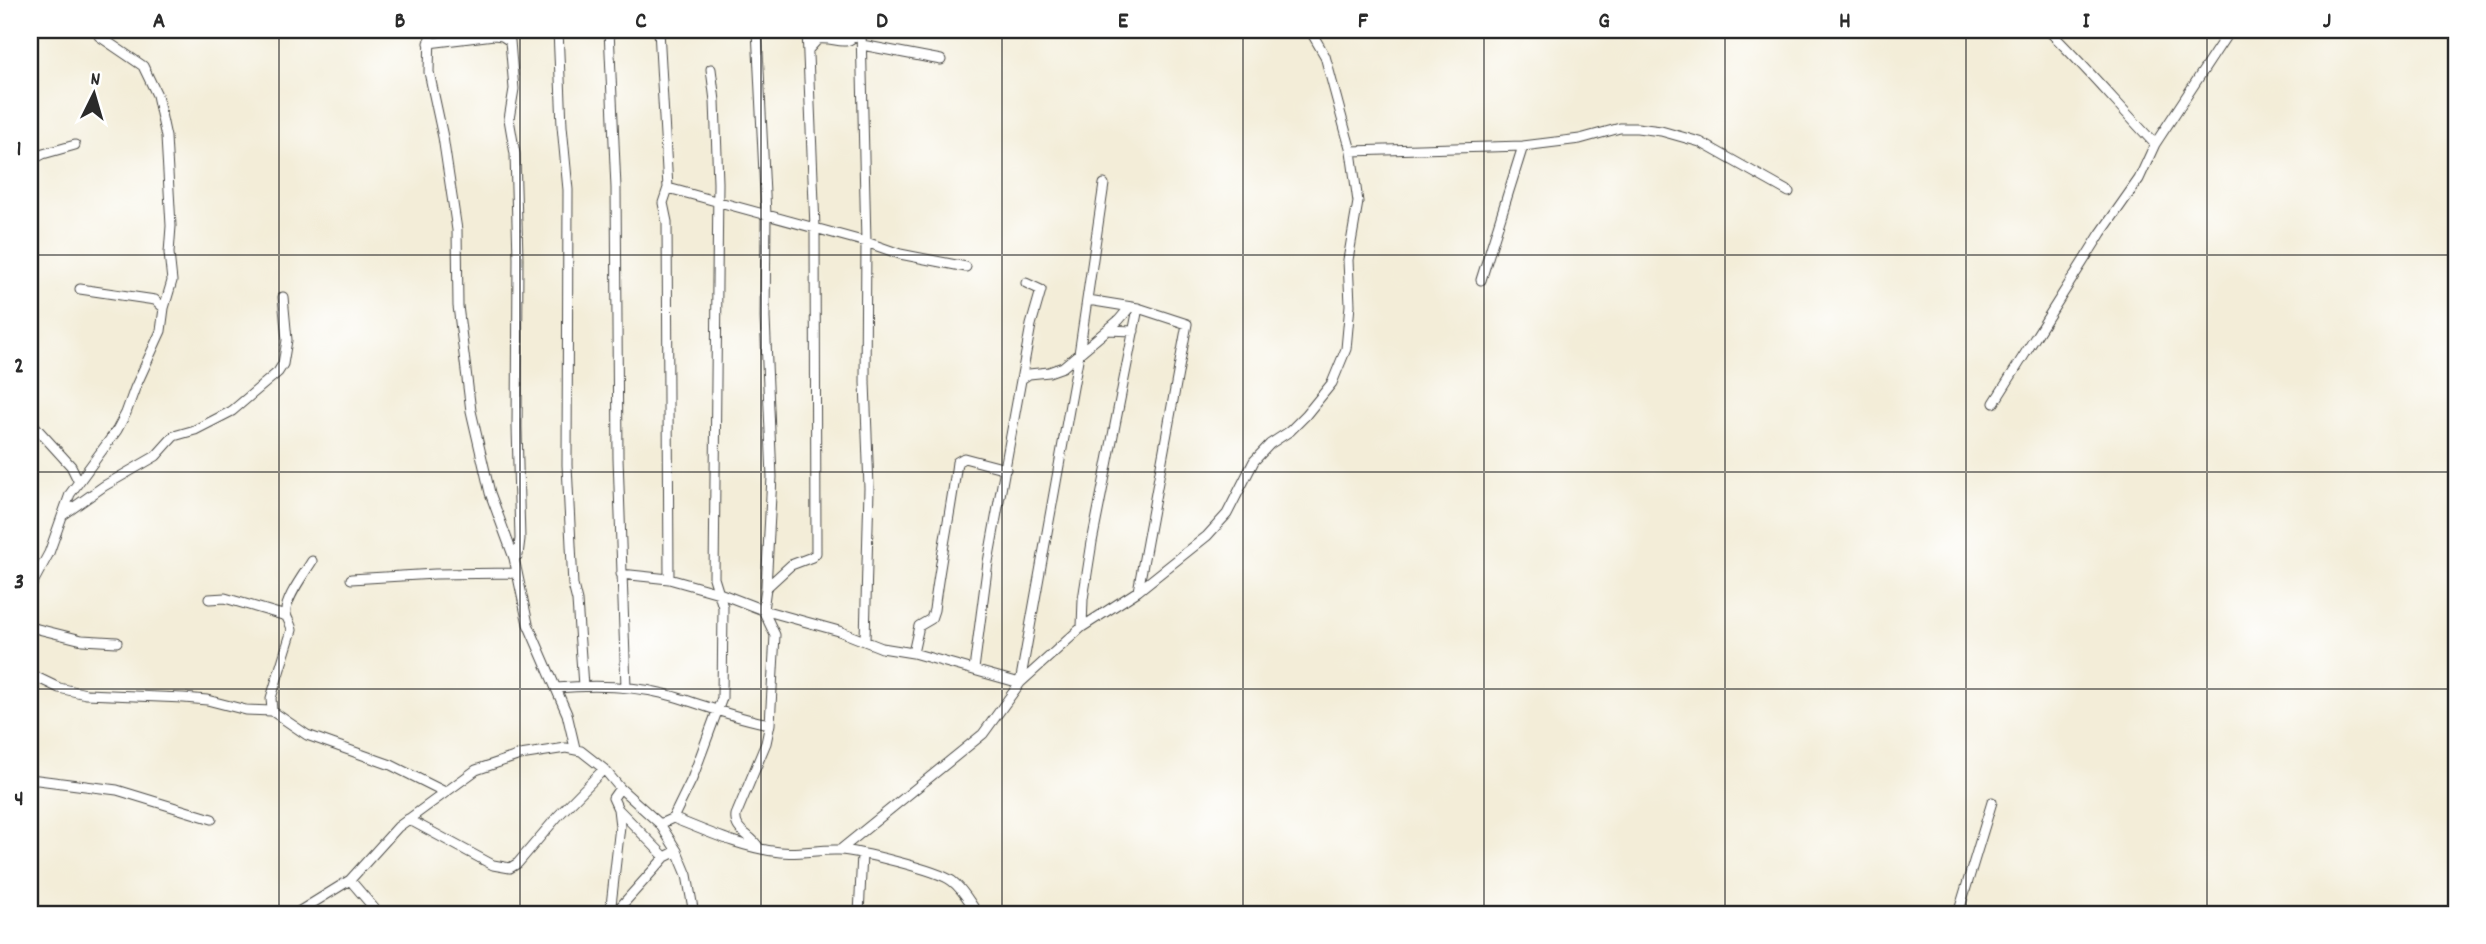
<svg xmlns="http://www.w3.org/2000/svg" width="2486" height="944" font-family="Dekko,sans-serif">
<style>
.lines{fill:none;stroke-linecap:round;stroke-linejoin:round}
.minor-casing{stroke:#494845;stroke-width:11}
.minor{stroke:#fff;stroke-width:9}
.grid{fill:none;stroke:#2b2b2b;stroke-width:2;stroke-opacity:0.55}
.neatline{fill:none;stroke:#2b2b2b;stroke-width:2.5}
.grid-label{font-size:23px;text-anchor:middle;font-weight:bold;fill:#2b2b2b}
</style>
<rect width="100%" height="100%" fill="#fff"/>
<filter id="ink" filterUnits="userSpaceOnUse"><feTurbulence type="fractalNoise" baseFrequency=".0143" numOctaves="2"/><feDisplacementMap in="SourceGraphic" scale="14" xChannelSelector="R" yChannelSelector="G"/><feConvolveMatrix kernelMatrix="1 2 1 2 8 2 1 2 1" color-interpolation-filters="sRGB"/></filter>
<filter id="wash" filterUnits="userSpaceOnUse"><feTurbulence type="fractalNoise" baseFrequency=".00686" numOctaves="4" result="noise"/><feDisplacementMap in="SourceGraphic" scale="28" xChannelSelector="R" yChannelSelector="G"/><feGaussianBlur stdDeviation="1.57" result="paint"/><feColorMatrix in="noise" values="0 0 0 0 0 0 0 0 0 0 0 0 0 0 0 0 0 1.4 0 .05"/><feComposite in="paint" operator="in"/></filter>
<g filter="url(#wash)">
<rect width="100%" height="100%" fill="#f3edd8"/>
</g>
<g filter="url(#ink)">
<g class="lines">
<defs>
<path id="minor" d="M430 30 429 72 443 137 457 230 458 306 471 411 490 493 514 558 528 624 567 714 575 748
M558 30 562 126 568 190 567 465 573 585 577 601 583 686
M609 30 616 188 618 458 626 687
M659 30 668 188 663 203 667 222 669 579
M757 30 766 215 765 318 772 477 766 588 763 610 775 635 770 724 766 743 736 815C734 832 750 833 759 848
M861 30 866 242 865 382 869 488 865 640
M2048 30C2085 66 2119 106 2155 144
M429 43 494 35 502 36 510 41 514 89 509 119 515 154 518 258 517 427 520 539 518 555 514 558
M862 45 941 60
M808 50 818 39C840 37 843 49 861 31
M1351 151 1523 146 1580 139 1620 128H1637L1661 131 1700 142 1789 192
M30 161 43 154 75 145
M668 188 866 242 900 254 966 267
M1481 280 1523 146
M80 289 155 300 164 308
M30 291V290
M1088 300 1138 308 1187 324 1138 591
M1107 330 1134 331
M1023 378 1029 374 1049 372 1063 367 1119 320 1130 307
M1994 403 2101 233 2139 179 2155 144 2230 30
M30 421 71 466 78 480
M63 515 104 486 156 456 174 436 195 430 232 411 278 372 283 364 287 340 283 297
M621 574 669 579 719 593 763 610 839 631 882 648 913 653 1020 683 1079 354 1104 184
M351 579 435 574 517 573
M30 588 49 553 70 494 117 430 126 413 135 388 161 331 164 308 172 281 169 253 171 226 166 137 157 95 143 66 99 36
M766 588 791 565 812 557 816 553 815 228 807 30
M209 599 225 598 286 616
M30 627 82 640 117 642
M1082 627 1083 599 1092 542 1138 308
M913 653 919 626 931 619 934 610C940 560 951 512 957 462L964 458 1006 469
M974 669 988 562 1031 325 1041 290 1026 283
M30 674 59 688 86 694 184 698 207 700 246 710 272 711 307 735 391 765 445 792
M556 688C593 685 629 685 665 694 700 703 733 718 770 724
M272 711 271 698 292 630C291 623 287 620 286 614 284 600 305 573 312 561
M30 779 117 790 212 819
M620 788 613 798 618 809 665 857
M673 818 692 779 722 698 723 607 714 578 718 183 715 101 711 69
M408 819 493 865 510 868 518 863 558 816 604 769
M660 824 673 818C708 832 743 848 780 852 800 854 820 849 839 850 859 851 937 870 952 881 963 889 970 903 978 914
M840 850 983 734 1020 683 1082 627 1138 591 1207 536 1227 514 1254 461 1270 444 1290 431 1306 415 1332 383 1346 349 1350 305 1348 260 1358 202 1351 151 1341 115 1325 56 1310 30
M350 880 379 914
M295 914 350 880 398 827 476 770 520 755 566 748 581 751 604 769 620 788 660 824 677 851 687 875 694 914
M610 914 620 826 618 809
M614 914 665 857 677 851
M859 914 862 854
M1958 914 1992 802"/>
</defs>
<use href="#minor" class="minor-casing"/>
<use href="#minor" class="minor"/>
</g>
</g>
<path class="grid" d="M279 30V914M520 30V914M761 30V914M1002 30V914M1243 30V914M1484 30V914M1725 30V914M1966 30V914M2207 30V914M30 255H2456M30 472H2456M30 689H2456"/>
<rect width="2486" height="944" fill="none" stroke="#fff" stroke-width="77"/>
<g transform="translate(94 94) rotate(5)" stroke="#ffffff" stroke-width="5" paint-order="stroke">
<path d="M0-5L12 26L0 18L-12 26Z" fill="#2b2b2b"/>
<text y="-10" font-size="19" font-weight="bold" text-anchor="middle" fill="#2b2b2b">N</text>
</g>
<rect x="38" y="38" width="2410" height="868" class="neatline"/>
<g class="grid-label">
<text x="159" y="27">A</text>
<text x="400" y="27">B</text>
<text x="641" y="27">C</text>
<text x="882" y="27">D</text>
<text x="1123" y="27">E</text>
<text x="1363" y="27">F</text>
<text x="1604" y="27">G</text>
<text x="1845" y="27">H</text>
<text x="2086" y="27">I</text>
<text x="2327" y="27">J</text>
<text x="19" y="155">1</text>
<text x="19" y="372">2</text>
<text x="19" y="588">3</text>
<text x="19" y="805">4</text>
</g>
</svg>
